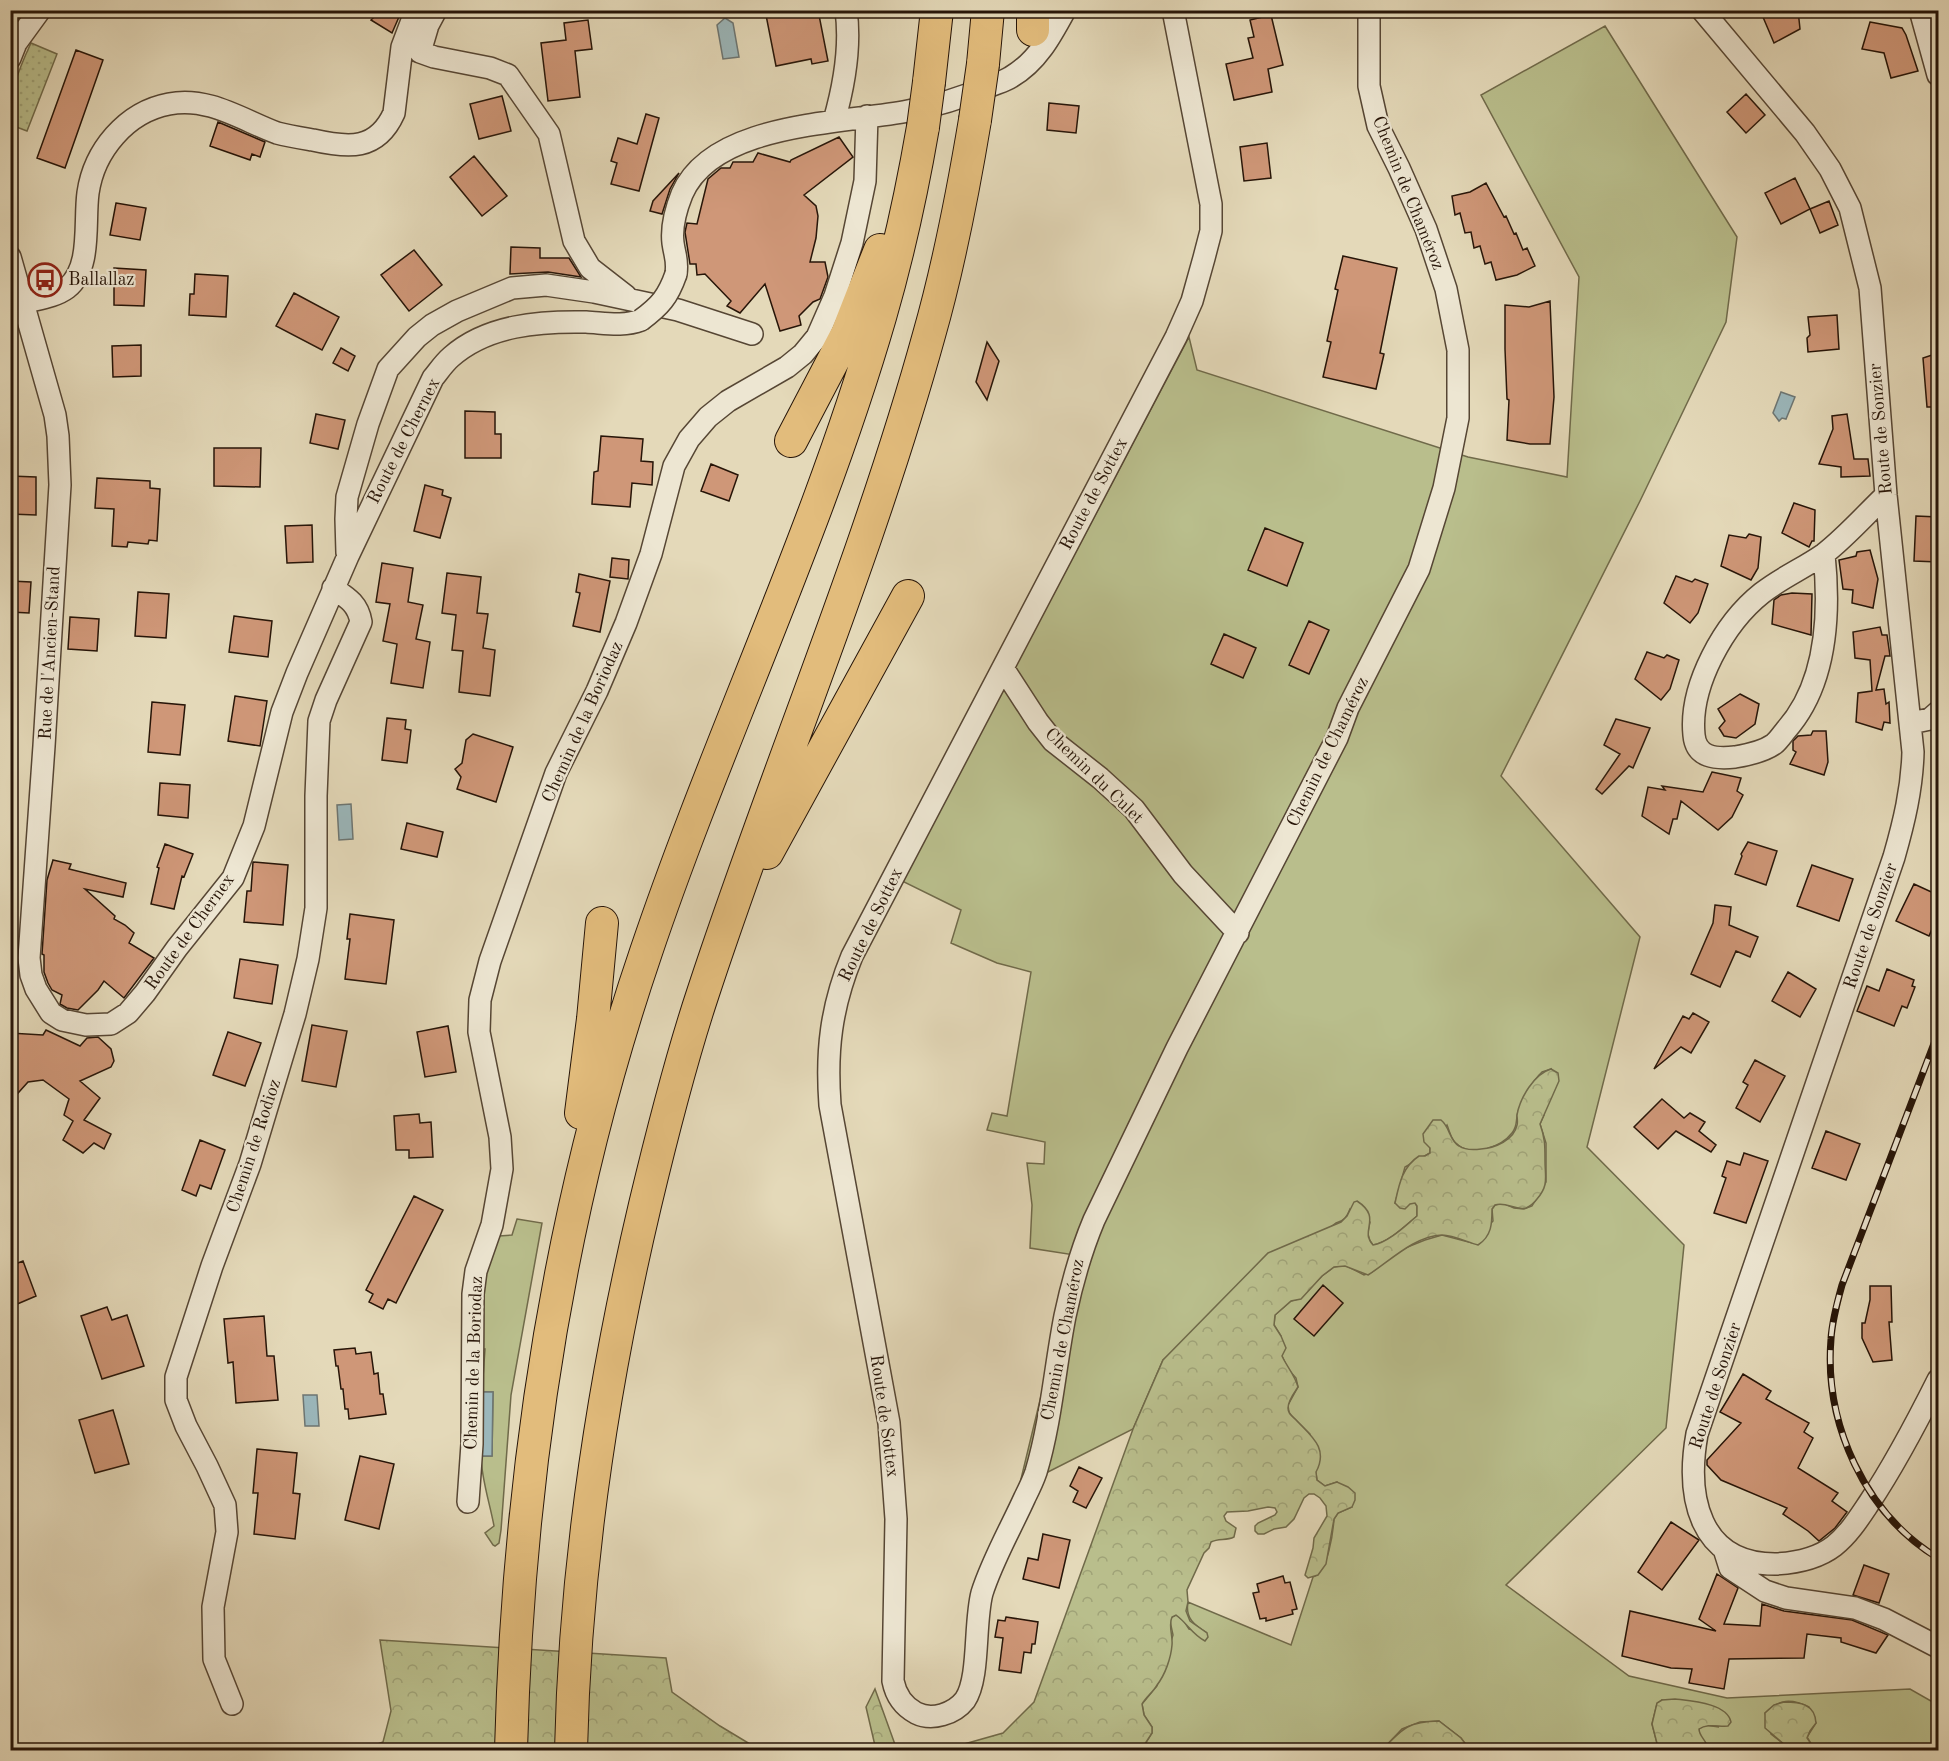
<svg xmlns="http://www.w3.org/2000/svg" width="1949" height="1761" font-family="'Old Standard TT',serif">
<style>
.green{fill:#b9be8c;stroke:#706a4a;stroke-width:1.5}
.forest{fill:url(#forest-crowns);stroke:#706a4a;stroke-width:1.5}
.garden{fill:url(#garden-dots);stroke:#706a4a;stroke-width:1.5}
.water{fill:#9bb7bb;stroke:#6d7673;stroke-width:1.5}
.building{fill:#cf9778;stroke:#271508;stroke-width:1.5}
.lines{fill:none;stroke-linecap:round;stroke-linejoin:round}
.minor-casing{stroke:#564634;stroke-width:24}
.highway-casing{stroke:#271508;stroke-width:34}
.minor{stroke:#ede6d2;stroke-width:21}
.highway{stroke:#e2bc7c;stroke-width:32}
.rail-casing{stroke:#271508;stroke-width:7}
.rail{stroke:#ede6d2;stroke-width:4.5;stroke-dasharray:14;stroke-linecap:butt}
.minor-bridge-casing{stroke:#564634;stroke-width:24;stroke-linecap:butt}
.highway-bridge-casing{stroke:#271508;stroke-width:34;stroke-linecap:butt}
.minor-bridge{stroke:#ede6d2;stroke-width:21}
.highway-bridge{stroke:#e2bc7c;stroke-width:32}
.labels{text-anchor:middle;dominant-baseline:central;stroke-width:4.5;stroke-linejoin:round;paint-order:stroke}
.street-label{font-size:18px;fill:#271508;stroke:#ede6d2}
.poi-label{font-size:18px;fill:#271508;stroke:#ede6d2;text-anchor:start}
</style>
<defs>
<pattern id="forest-crowns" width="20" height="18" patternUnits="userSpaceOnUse" patternTransform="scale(1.5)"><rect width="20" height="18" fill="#b9be8c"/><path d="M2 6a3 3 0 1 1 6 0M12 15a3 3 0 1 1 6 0" fill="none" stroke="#9fa277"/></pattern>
<pattern id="garden-dots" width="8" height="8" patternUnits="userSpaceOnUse" patternTransform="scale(1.5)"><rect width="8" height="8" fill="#b9be8c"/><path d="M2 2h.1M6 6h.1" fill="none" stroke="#9fa277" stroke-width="1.8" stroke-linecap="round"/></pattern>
</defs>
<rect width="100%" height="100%" fill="#e4d9b9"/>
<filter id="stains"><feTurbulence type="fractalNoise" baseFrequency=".00333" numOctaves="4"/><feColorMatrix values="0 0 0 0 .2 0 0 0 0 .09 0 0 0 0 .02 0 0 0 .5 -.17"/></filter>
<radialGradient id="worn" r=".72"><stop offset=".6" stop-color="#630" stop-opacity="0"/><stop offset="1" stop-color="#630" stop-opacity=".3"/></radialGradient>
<path class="green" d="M1605 26 1737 237 1726 322 1640 501 1501 776 1640 937 1587 1147 1684 1245 1666 1428 1506 1585 1629 1676 1727 1698 1910 1689 1938 1705V1750H1821L1813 1747 1807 1737 1816 1723 1809 1707C1791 1698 1779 1699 1765 1713L1771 1734 1785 1745V1750H1708L1699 1734V1729L1705 1725 1719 1727 1662 1700 1657 1704 1652 1724 1658 1747 1656 1750H1470L1461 1738 1439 1721 1420 1722 1402 1729 1382 1750H1141L1152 1733V1727L1144 1715 1142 1704 1157 1686 1173 1635 1170 1621 1172 1617 1176 1615 1184 1621 1189 1629 1207 1633C1194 1625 1185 1618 1188 1602L1291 1645 1313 1577C1328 1572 1333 1533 1334 1519L1338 1513 1352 1507 1337 1482 1325 1486 1317 1480 1310 1434 1289 1413 1288 1405 1298 1387 1296 1378 1288 1369 1282 1356 1281 1336 1274 1325 1275 1315 1291 1301 1301 1298 1322 1276 1334 1267 1345 1265 1364 1275 1372 1272 1400 1250 1425 1240 1442 1235 1472 1243 1493 1221 1492 1209 1495 1205 1503 1203 1514 1208 1524 1209 1532 1206 1546 1182V1143L1540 1124 1544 1115 1551 1069C1549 1070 1544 1071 1542 1072 1534 1079 1518 1106 1517 1116 1516 1123 1517 1127 1512 1133 1501 1147 1474 1157 1458 1145 1451 1141 1450 1132 1447 1125L1430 1148V1153L1405 1167 1395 1203H1415L1417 1206V1216C1405 1226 1389 1242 1373 1245 1366 1237 1368 1231 1370 1222L1350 1209C1347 1217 1344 1221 1336 1223L1163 1360 1133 1429 1048 1472 1021 1479 1075 1255 1030 1248 1032 1205 1027 1163 1044 1164 1045 1142 987 1130 992 1113 1007 1116 1031 972 997 963 951 943 961 910 902 881 1189 337 1197 370 1468 457 1567 477 1579 277 1481 95Z
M517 1219 542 1223 511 1395 501 1530 499 1543 495 1546 493 1545 485 1533 494 1526C490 1504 481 1477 481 1456H492L493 1392H482L485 1349H479C479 1319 481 1260 499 1236L512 1235Z"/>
<path class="forest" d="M1551 1069 1558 1073 1559 1081 1540 1124C1545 1138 1545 1145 1545 1160 1545 1178 1549 1185 1537 1199 1534 1203 1531 1206 1526 1208 1515 1211 1506 1201 1495 1205L1492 1209C1492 1223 1492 1236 1478 1245 1467 1242 1453 1235 1442 1235 1414 1236 1389 1262 1368 1275L1345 1266 1334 1267 1322 1276 1301 1299 1291 1301 1275 1315 1274 1325 1281 1336 1286 1348 1282 1356C1287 1367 1295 1375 1298 1387 1294 1393 1288 1401 1288 1408 1288 1414 1292 1416 1296 1420 1311 1436 1329 1448 1316 1472L1317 1480 1325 1486 1337 1482 1348 1487 1355 1493V1500L1352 1507 1338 1513 1334 1519 1326 1564 1318 1575 1308 1578 1305 1575 1313 1548 1314 1538 1327 1516 1326 1506 1320 1498 1314 1494H1309L1304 1498 1294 1519 1286 1527 1274 1529 1264 1534H1258L1255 1531V1526L1258 1523 1275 1515 1277 1512 1275 1508 1268 1507 1248 1511 1227 1512 1224 1516 1226 1521 1236 1528 1234 1537C1226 1541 1219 1538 1211 1542L1209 1548 1204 1553 1187 1590 1188 1602 1186 1611 1190 1621 1207 1633 1208 1637 1205 1641C1192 1634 1187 1623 1176 1615L1172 1617C1168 1625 1173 1635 1172 1645 1171 1658 1165 1675 1157 1685 1153 1692 1146 1697 1142 1704L1144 1715 1152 1727V1733L1141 1750H943L1003 1733 1034 1702 1133 1429 1163 1360 1268 1253 1341 1222 1347 1216 1354 1202 1357 1201C1383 1218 1359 1230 1373 1245 1388 1243 1406 1225 1417 1216V1206L1415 1203 1410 1204 1405 1209 1400 1208 1395 1203C1399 1185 1402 1167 1419 1156H1425L1430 1153V1148L1424 1142 1423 1134 1433 1120H1441C1450 1127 1449 1140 1459 1146 1465 1150 1474 1150 1481 1149 1495 1148 1514 1140 1517 1125 1518 1122 1517 1118 1517 1115 1520 1098 1534 1074 1551 1069Z
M380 1640 666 1658 672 1692 720 1726 760 1750H362L383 1742 391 1711Z
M875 1689 897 1750H876L866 1707Z
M1675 1699C1691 1701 1727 1703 1731 1722L1728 1726C1718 1727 1708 1723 1699 1729 1699 1737 1708 1741 1708 1750H1656L1658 1747 1652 1724 1657 1703 1662 1700Z
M1784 1702C1800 1702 1815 1704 1816 1723L1810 1731 1807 1738 1813 1747 1821 1750H1785V1745L1765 1728V1713L1774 1705Z
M1439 1721 1461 1738 1470 1750H1382C1403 1728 1407 1722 1439 1721Z"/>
<path class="garden" d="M31 43 57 54 27 131 11 125C10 91 17 73 31 43Z"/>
<path class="water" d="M725 18 733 23 739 57 723 59 717 25Z
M1781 392 1795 397 1786 419 1782 418 1779 421 1773 413Z
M351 804 353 839 339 840 337 805Z
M482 1392H493L492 1456H481Z
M303 1395H317L319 1426H305Z"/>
<path class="building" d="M365 10H402L392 33 371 20 373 18Z
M765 10H818L828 61 812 64 811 59 776 66Z
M1760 10H1798L1800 29 1774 43Z
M1271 15 1283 65 1268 69 1272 92 1234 100 1226 64 1253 58 1248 38 1254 37 1250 20Z
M588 20 592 49 575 51 580 97 548 101 541 43 566 40 564 23Z
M1870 22 1902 28 1906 35 1918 71 1891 78 1884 53 1862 49Z
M76 50 103 60 65 168 37 158Z
M1746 94 1765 115 1746 133 1727 112Z
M502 96 511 131 479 139 470 104Z
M1049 103 1079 106 1076 133 1047 130Z
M646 114 659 118 639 191 611 184 617 163 611 161 618 138 637 144Z
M218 122 265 142 260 157 252 154 250 160 210 146Z
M839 137 853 157 804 195 816 206 818 216 816 238 810 262H825L828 277 820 299 813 302 799 316 801 325 780 331 765 284 740 313 727 306 731 301 705 274 697 275 696 264H690L685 232 687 223 697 224 708 179 721 168H730L733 162H753L758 153 790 162 791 160Z
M1267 143 1271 178 1244 181 1240 147Z
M474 156 507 196 482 216 450 177Z
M679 173 670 189 662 214 650 211 653 201Z
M1795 178 1810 209 1781 224 1765 193Z
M1486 183 1504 217 1506 216 1514 234 1516 233 1523 250 1527 248 1535 266 1517 275 1496 280 1491 262 1485 264 1480 246 1474 248 1471 232 1465 233 1460 213 1455 215 1452 196 1470 192Z
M1829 201 1838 225 1820 233 1810 209Z
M116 203 146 208 140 240 110 235Z
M511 247 540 248V258H569L581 277 548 272 510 274Z
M414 250 442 285 409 311 381 275Z
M1343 256 1397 268 1380 353 1384 354 1376 389 1323 377 1331 342 1327 341 1338 290 1335 289Z
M114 268 146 270 144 306 114 305Z
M195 274 228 276 226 317 189 315 190 294H194Z
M294 293 339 317 322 350 276 326Z
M1550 301 1554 397 1550 444H1530L1507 440 1509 400 1507 399 1505 349V305L1529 307Z
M1837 315 1839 349 1808 352 1807 338 1810 335 1808 317Z
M987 342 999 361 987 400 976 382Z
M141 345V376L113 377 112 346Z
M341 348 355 356 348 371 333 363Z
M1938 353V407H1927L1923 358Z
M465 411 495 412V434H501V458H465Z
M316 414 345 420 338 449 310 443Z
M1847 414 1854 459H1868L1870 476 1841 477V467L1819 464 1833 429 1832 416Z
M601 436 643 439 641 461 653 462 652 485 632 483 630 507 592 504 594 472 598 471Z
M214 448H261L260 487 214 486Z
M711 464 738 475 729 501 701 491Z
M10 476 36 477V515L10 514Z
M97 478 150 481V488L160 489 157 541 149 540 148 544 128 542 127 547 112 546 114 509 95 508Z
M425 485 443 490 442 495 451 498 440 538 414 531Z
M1794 503 1815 510 1814 541H1812L1809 547 1782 533Z
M1916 516 1938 517V562L1914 561Z
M312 525 313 562 287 563 285 526Z
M1265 528 1303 543 1287 586 1248 570Z
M1749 534 1761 537 1758 568 1751 580 1721 566 1729 535 1746 538Z
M1870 550 1878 579 1873 608 1852 603 1853 590 1843 589 1839 560 1856 556 1857 552Z
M612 558 629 560 628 579 610 577Z
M382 563 413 568 408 602 423 605 416 639 430 642 423 688 391 683 397 644 383 641 390 604 376 602Z
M447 573 481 577 477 613 488 614 483 648 495 650 490 696 459 692 463 651 452 650 456 615 442 613Z
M579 574 610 581 600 632 573 626 580 593 576 592Z
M1676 576 1692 582 1695 579 1708 584 1698 613 1690 623 1664 603Z
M10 581 31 582 29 613 10 612Z
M138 592 169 594 166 638 135 636Z
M1792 593 1812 594 1811 635 1772 624 1774 600 1781 595Z
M234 616 272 621 268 657 229 652Z
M70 617 99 619 97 651 68 649Z
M1309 621 1329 630 1309 674 1289 665Z
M1880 627 1882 635H1887L1890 656H1885L1876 690 1884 689 1886 704 1889 702 1890 723 1884 722 1882 730 1856 722 1858 693 1872 691 1870 660 1855 658 1853 632Z
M1224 634 1256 648 1243 678 1211 664Z
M1647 652 1664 658 1667 655 1679 660 1670 689 1661 700 1635 679Z
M1740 694 1759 704 1755 724 1736 738 1724 736 1719 728 1725 721 1718 709Z
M235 696 267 701 260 746 228 741Z
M152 702 185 705 180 755 148 752Z
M387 718 406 720 405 729 411 730 407 763 382 760Z
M1616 719 1650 728 1633 768 1629 766 1602 794 1596 789 1620 754 1604 745Z
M1813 731H1826L1828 762 1824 775 1790 764 1796 752 1793 750V741L1798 736 1811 735Z
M473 734 513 747 496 802 457 789 461 777 455 769 462 763 466 740Z
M1712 772 1741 778 1737 791 1743 795 1732 817 1718 830 1681 801 1677 819H1673L1669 834 1642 816 1648 787 1665 790 1662 786 1703 792Z
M160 783 190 785 188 818 158 815Z
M407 823 443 832 437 857 401 849Z
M1748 842 1777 851 1766 885 1735 874 1742 856 1741 854Z
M165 844 193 854 184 877 182 876 174 909 151 904 159 868 157 867Z
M53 860 71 864 69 869 126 883 123 897 85 889 115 916 114 919 125 925 134 933 129 943 154 958 124 998 104 981 98 990 78 1010 67 1008 60 1004 62 995 52 990 48 983 44 972V955L42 954 47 880Z
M253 862 288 865 283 925 244 922 247 891H251Z
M1812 865 1853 879 1839 921 1797 906Z
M1914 884 1938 895V915L1929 936 1896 921Z
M1715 905 1731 907 1729 925 1758 937 1750 957 1736 951 1720 987 1691 974 1713 923Z
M350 914 394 920 386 984 345 979 350 939H347Z
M240 959 278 965 272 1004 234 998Z
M1887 969 1914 980 1912 986 1915 987 1907 1008 1902 1006 1894 1026 1857 1011 1867 986 1879 991Z
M1788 972 1816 989 1800 1017 1772 1001Z
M1693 1013 1709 1022 1691 1053 1681 1047 1654 1069 1683 1016 1689 1019Z
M312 1025 347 1031 336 1087 302 1081Z
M448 1026 456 1072 425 1077 417 1032Z
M46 1030 80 1046 87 1038 98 1037 111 1049 114 1061 111 1067 80 1081 100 1098 84 1120 111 1134 104 1149 94 1143 83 1153 63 1140 73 1121 64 1115 69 1099 43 1080 28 1082 10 1102V1033L43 1035Z
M228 1032 261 1043 245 1086 213 1075Z
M1755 1060 1785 1076 1760 1122 1736 1108 1748 1085 1743 1082Z
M1662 1099 1684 1118 1690 1113 1705 1122 1699 1131 1716 1145 1711 1152 1676 1131 1658 1149 1634 1127Z
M419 1114 420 1123 431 1122 433 1157 409 1158V1150H396L394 1116Z
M1826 1131 1860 1144 1846 1180 1812 1168Z
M200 1140 225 1150 211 1189 200 1185 196 1196 182 1190Z
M1744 1153 1768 1161 1746 1223 1714 1213 1726 1178 1722 1176 1727 1161 1740 1165Z
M414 1196 443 1210 396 1303 388 1299 383 1309 369 1302 373 1294 366 1290Z
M23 1261 36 1296 15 1305 10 1295V1266Z
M1323 1285 1343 1303 1314 1336 1294 1319Z
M1870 1286H1891L1892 1322H1889L1892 1360 1873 1362 1862 1338V1323H1865L1870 1300Z
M107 1307 112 1320 127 1315 144 1366 102 1379 81 1316Z
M264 1316 267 1356H274L278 1400 236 1403 233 1362 228 1363 224 1319Z
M355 1348 356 1354 371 1352 374 1374 378 1373 380 1394H383L386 1414 349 1419 348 1409H345L343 1389H341L338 1366H336L334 1350Z
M1743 1374 1771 1391 1766 1399 1809 1423 1804 1432 1813 1438 1798 1468 1838 1493 1832 1501 1847 1512 1835 1528 1819 1541 1808 1531 1783 1514 1787 1508 1721 1480 1707 1465V1460L1741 1423 1720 1412Z
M113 1410 129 1464 95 1473 79 1420Z
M257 1449 297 1453 293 1493 300 1494 295 1539 254 1534 258 1493H253Z
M360 1456 394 1464 379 1529 345 1520Z
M1079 1467 1102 1478 1086 1508 1073 1502 1078 1491 1070 1486Z
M1671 1522 1699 1540 1662 1590 1638 1572Z
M1043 1534 1070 1540 1059 1588 1023 1579 1028 1558 1038 1560Z
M1864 1565 1889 1574 1879 1603 1853 1595Z
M1717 1574 1738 1588 1724 1624 1760 1626 1762 1604 1784 1611 1852 1620 1888 1635 1876 1653 1841 1642V1638L1807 1634 1804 1658 1729 1659 1724 1689 1689 1683 1692 1669 1671 1668 1622 1656 1630 1611 1716 1631 1699 1619Z
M1283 1576 1285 1583 1290 1582 1297 1609 1292 1610 1293 1614 1266 1621V1618L1260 1619 1253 1593 1259 1592 1257 1584Z
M1006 1617 1038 1622 1035 1644H1032L1031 1653 1024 1652 1021 1673 999 1670 1003 1638 995 1637 998 1620 1005 1621Z"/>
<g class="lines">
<defs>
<path id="minor" d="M436 10 428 25 420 52 434 57 490 68 508 75 549 134 574 241 590 268 626 296
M1173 10 1211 204V231L1204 258 1192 301 1176 337 852 956C831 1007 826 1051 830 1105L889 1423 896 1519 893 1681C896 1696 903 1706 916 1713 932 1721 954 1714 965 1700 980 1678 974 1623 982 1593 992 1561 1011 1528 1025 1497 1029 1489 1033 1481 1036 1472 1051 1422 1055 1367 1065 1316 1072 1283 1081 1251 1094 1220L1177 1048 1337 738 1348 708 1419 569 1444 488 1458 418V350L1446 289 1426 229 1399 168 1378 126 1369 86V10
M1702 10 1805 133 1830 169 1850 208 1870 288 1886 495 1913 752C1912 789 1904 822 1894 857L1697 1434C1686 1495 1698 1564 1775 1564 1796 1563 1817 1559 1834 1546 1849 1534 1859 1518 1869 1503 1895 1464 1917 1422 1938 1380
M1920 10 1938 75
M10 58 16 43 40 10
M834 121C844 86 851 46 846 10
M10 257 55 415 58 436 60 485 44 746 29 958 31 975 36 989 51 1013 62 1020 86 1025 111 1024 128 1013 145 993 177 948 233 878 254 826 282 712 297 673 348 556 433 378C438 372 444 363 451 357 487 325 540 321 586 322 605 323 623 327 641 320
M676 274C678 260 675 257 673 243 671 227 676 209 682 194 713 122 842 124 908 111 936 106 964 97 990 86 997 83 1005 81 1011 77 1037 62 1051 36 1065 10
M23 303C37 299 55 297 67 288 92 268 84 223 88 193 94 151 126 112 169 104 208 96 242 120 277 133 288 136 301 138 313 140 348 148 377 151 394 113L402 47 416 10
M347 553 346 519 347 497 368 424 388 369 417 337 432 325 457 311 512 288 546 285 594 292 678 310 752 334
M1824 554C1830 612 1827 684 1786 730 1782 735 1778 741 1774 744 1764 751 1747 755 1735 757 1716 759 1696 758 1694 735 1689 686 1724 623 1762 593 1781 578 1804 568 1824 554 1846 537 1866 514 1886 495
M1003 668 1038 722 1053 741 1100 778 1134 809 1183 874 1238 933
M1911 723 1930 719 1938 712
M468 1502 472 1444 473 1294 476 1271 492 1225 502 1169 500 1137 479 1032 480 1000 490 961 556 773 597 691 626 623 651 554 674 466 689 439 708 417 728 401 787 367 803 354 817 337 835 296 852 243 865 181 867 116
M1724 1549 1730 1568 1765 1591 1786 1598 1855 1608 1884 1619 1938 1647
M232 1704 214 1659 213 1607 227 1532 225 1505 207 1466 186 1426 176 1400V1377L212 1266 250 1164 295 1014 308 959 316 908V796L319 721 326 700 361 622C358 604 348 598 333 588"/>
<path id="highway" d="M1033 30V10
M983 64 988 10
M929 82 937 10
M791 441 847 334 880 250
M767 853 908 596
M581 1113 593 1019 602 923
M511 1750C518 1479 558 1210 646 952 718 739 817 534 880 317 898 255 912 191 923 127
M571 1750C575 1567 603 1383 645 1205 662 1134 680 1062 703 993 775 773 867 559 929 335 949 265 963 192 975 120"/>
</defs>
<use href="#minor" class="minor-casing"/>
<use href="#highway" class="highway-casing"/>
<use href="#minor" class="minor"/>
<use href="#highway" class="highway"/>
<defs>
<path id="rail" d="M1938 1033 1842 1285C1837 1303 1832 1321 1831 1339 1824 1424 1865 1514 1938 1558"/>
</defs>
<use href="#rail" class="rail-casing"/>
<use href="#rail" class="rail"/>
<defs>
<path id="minor-bridge" d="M641 320C660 306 668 297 676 274"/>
<path id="highway-bridge" d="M975 120 983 64
M923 127 929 82"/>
</defs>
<use href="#minor-bridge" class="minor-bridge-casing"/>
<use href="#highway-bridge" class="highway-bridge-casing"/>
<use href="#minor-bridge" class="minor-bridge"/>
<use href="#highway-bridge" class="highway-bridge"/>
</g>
<defs>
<symbol id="bus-ring" viewBox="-11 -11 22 22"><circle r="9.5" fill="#ede6d2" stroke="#8f2418" stroke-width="1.5"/><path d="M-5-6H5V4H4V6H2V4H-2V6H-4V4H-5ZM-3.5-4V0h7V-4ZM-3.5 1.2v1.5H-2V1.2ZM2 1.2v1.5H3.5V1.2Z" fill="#8f2418"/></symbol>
</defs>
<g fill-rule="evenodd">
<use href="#bus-ring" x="26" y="261" width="38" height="38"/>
</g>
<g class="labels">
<g class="street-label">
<text transform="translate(1408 193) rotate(68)">Chemin de Chaméroz</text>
<text transform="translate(1881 429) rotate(-95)">Route de Sonzier</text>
<text transform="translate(404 441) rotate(-63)">Route de Chernex</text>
<text transform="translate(1094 494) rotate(-62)">Route de Sottex</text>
<text transform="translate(50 653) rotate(-87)">Rue de l'Ancien-Stand</text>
<text transform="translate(583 722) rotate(-66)">Chemin de la Boriodaz</text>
<text transform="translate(1328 752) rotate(-64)">Chemin de Chaméroz</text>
<text transform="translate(1094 776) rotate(44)">Chemin du Culet</text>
<text transform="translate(871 925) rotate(-64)">Route de Sottex</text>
<text transform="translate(1871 926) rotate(-71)">Route de Sonzier</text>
<text transform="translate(190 932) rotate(-54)">Route de Chernex</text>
<text transform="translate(254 1146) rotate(-72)">Chemin de Rodioz</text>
<text transform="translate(1063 1340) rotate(-79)">Chemin de Chaméroz</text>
<text transform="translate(474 1363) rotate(-88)">Chemin de la Boriodaz</text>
<text transform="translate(1716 1386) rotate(-72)">Route de Sonzier</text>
<text transform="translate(884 1416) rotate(82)">Route de Sottex</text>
</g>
<g class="poi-label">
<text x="68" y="280">Ballallaz</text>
</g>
</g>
<rect width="1949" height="1761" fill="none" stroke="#e4d9b9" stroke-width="36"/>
<rect x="12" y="12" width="1925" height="1737" fill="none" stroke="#271508" stroke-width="3"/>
<rect x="18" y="18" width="1913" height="1725" fill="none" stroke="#271508" stroke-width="1.5"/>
<rect width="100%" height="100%" filter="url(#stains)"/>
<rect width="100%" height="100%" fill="url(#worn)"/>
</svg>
